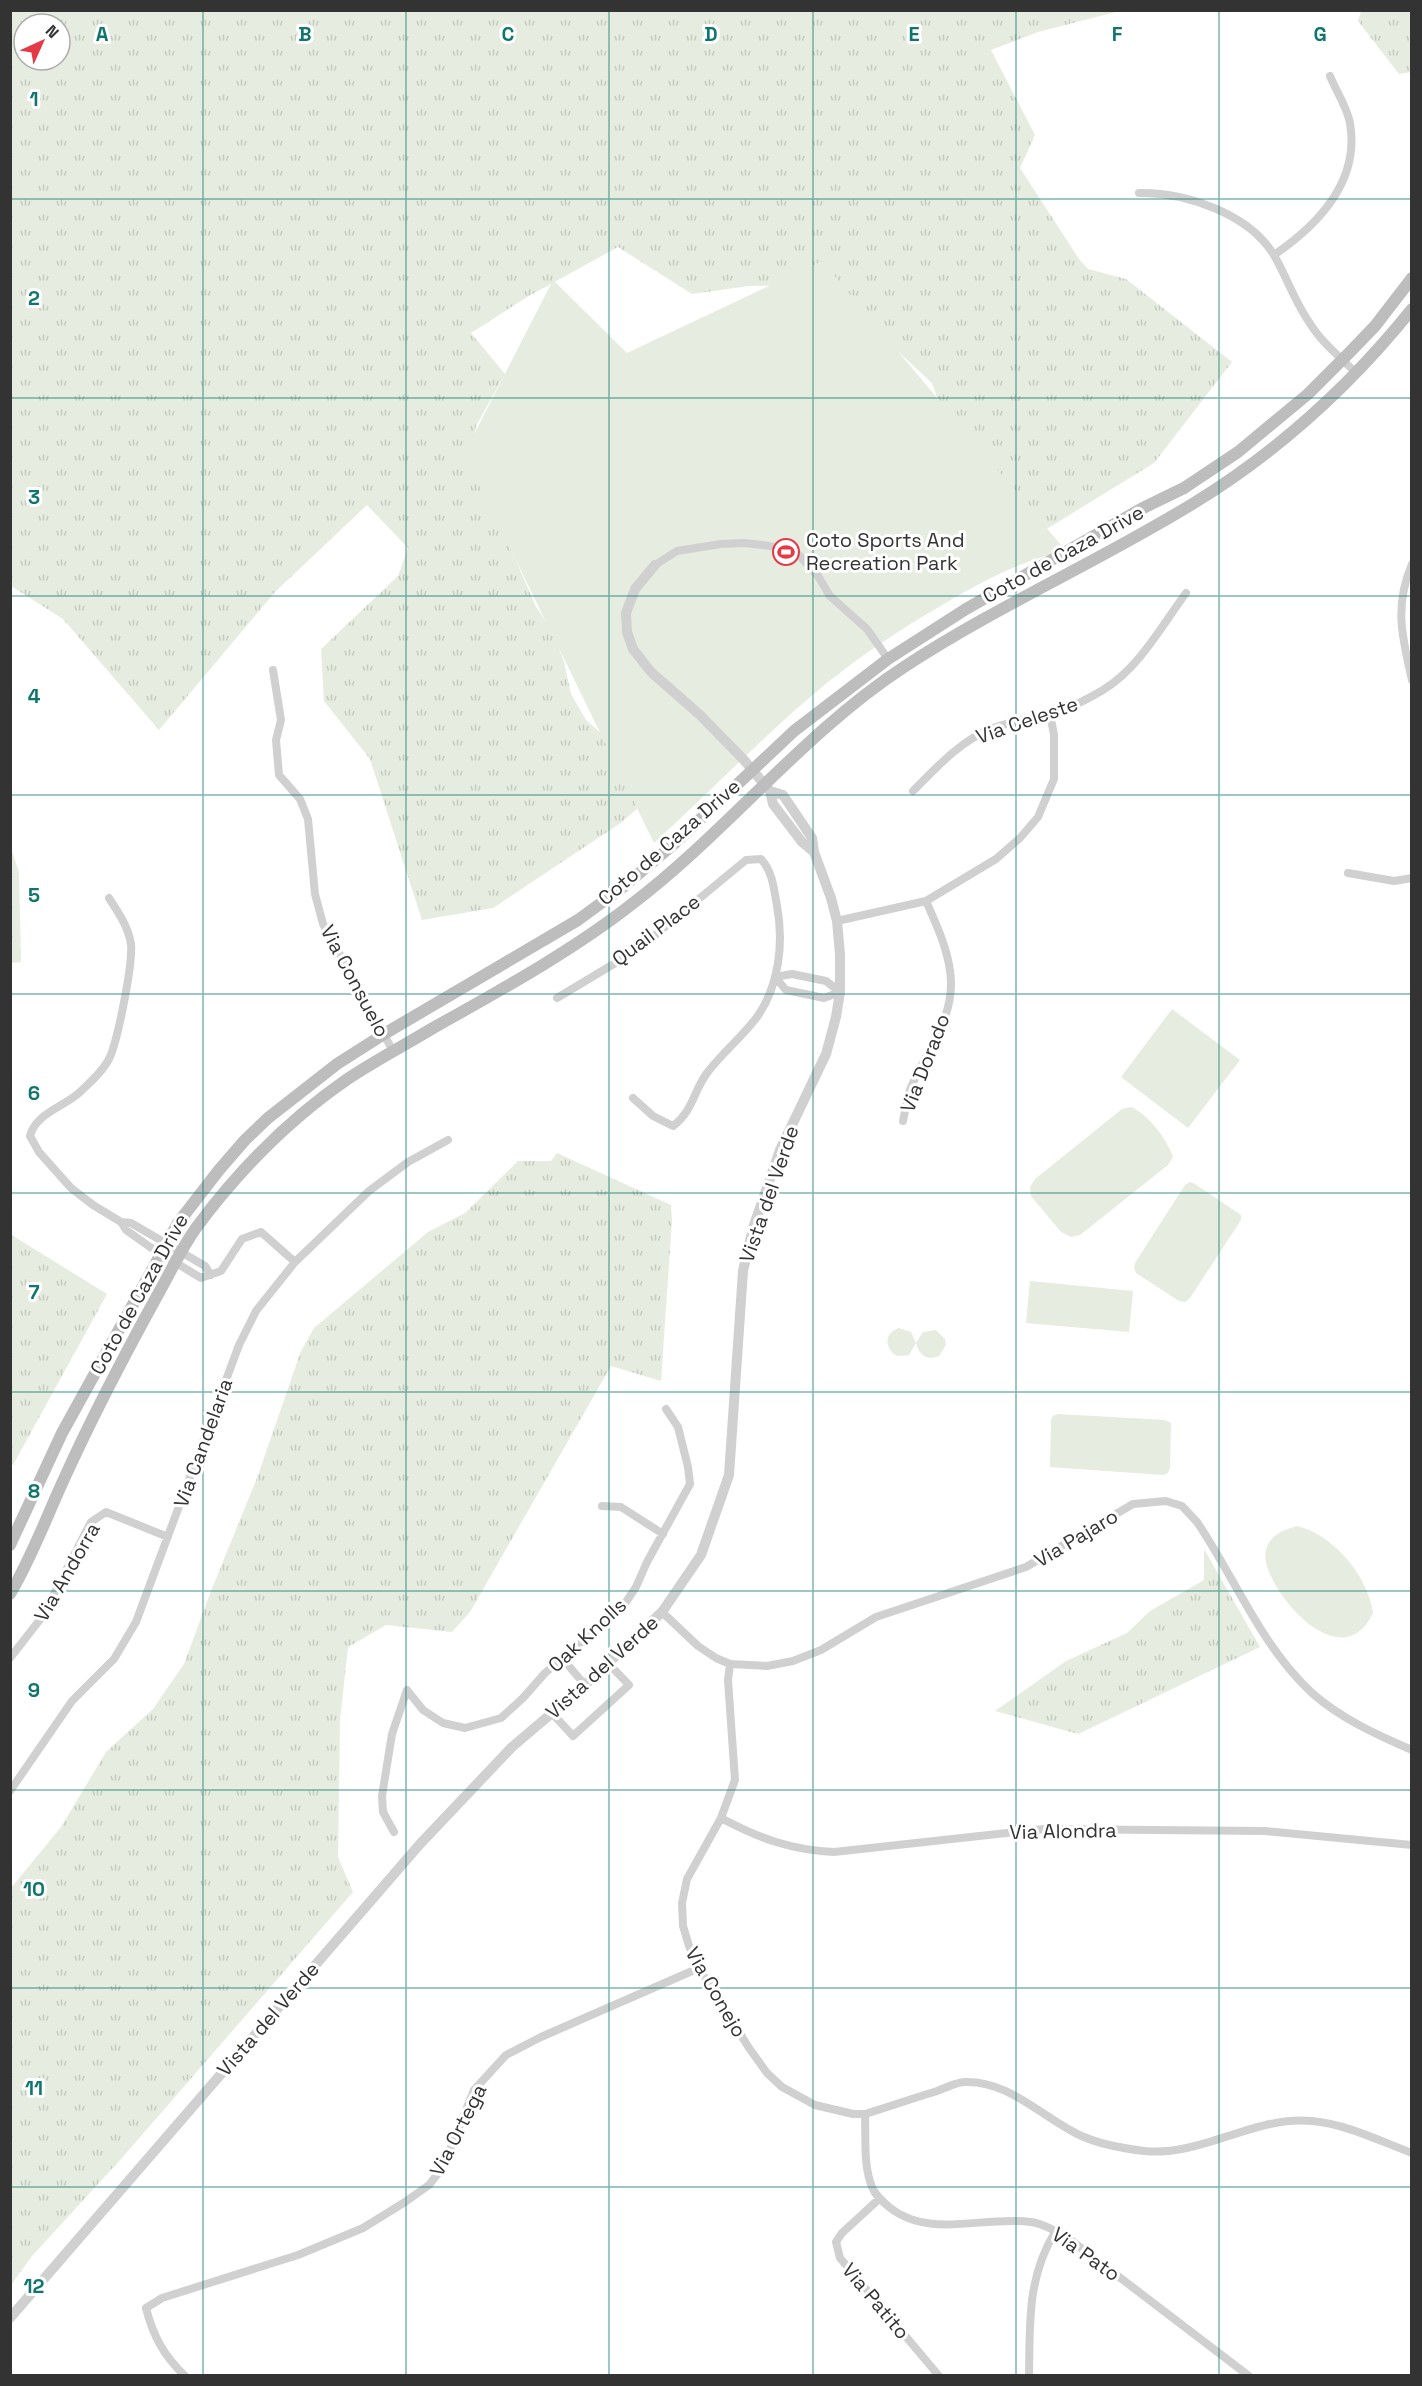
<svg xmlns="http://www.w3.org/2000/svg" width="1422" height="2386" font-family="'Space Grotesk',sans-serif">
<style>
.grass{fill:url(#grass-tufts);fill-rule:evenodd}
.garden{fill:#e6ecdf}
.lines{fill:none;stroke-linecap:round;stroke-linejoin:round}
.minor{stroke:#d0d0d0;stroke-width:8}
.tertiary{stroke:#d0d0d0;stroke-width:10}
.secondary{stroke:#bdbdbd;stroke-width:12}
.grid{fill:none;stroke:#0f766e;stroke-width:1.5;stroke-opacity:0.55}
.labels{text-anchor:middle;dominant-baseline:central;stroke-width:6;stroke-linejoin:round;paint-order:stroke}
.poi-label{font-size:20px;fill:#333;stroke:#fff;text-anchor:start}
.street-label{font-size:20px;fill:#333;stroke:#fff}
.grid-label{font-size:20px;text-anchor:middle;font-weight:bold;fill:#0f766e;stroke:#fff;stroke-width:6;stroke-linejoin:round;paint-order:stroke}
</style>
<defs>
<pattern id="grass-tufts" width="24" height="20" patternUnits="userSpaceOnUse" patternTransform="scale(1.5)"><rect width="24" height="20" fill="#e6ecdf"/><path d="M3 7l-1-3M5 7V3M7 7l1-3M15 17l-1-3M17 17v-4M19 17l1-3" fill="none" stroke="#c6cbc0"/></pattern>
</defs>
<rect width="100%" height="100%" fill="#fff"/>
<path class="grass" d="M10 11H1120L1038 32 991 50 1035 135 1020 168 1079 259 1088 269 1126 279 1232 362 1154 463 962 581 981 520 932 383 860 316 790 285 749 286 692 294 618 247 527 297 471 333 505 374 476 426 470 454 536 607 552 630 564 662 571 694 586 720 635 763 658 790 622 822 493 908 422 920 370 759 324 701 321 649 398 576 408 548 367 505 275 592 159 730 63 619 11 586ZM24 24H60V60H24Z
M1361 11H1411V72L1399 74 1358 21Z
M10 846 19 872 21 962 11 963Z
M557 1153 671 1205 672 1221 661 1381 611 1366 470 1612 452 1632 386 1625 348 1647 340 1720 338 1857 353 1892 121 2159 32 2256 11 2285V1888L61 1827 106 1752 153 1709 184 1664 211 1591 257 1478 301 1351 314 1328 428 1232 465 1213 518 1161H551Z
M10 1234 107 1294 13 1465 10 1463Z
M1204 1549 1260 1647 1078 1734 995 1711 1066 1661 1127 1633 1150 1611 1204 1580Z"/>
<path class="garden" d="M822 261 1066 551C1025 559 985 580 949 601 907 625 866 652 828 682 767 732 712 790 654 843L464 454 553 280 627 353Z
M1172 1009 1240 1060 1188 1128 1121 1077Z
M1131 1107C1148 1114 1167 1139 1173 1157L1168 1165 1080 1235 1071 1237 1061 1232 1031 1196 1030 1187 1035 1179 1122 1109Z
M1190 1182 1195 1184 1241 1215V1220L1190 1298 1185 1302 1179 1301 1136 1273 1134 1268 1135 1263 1185 1185Z
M1030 1281 1133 1291 1129 1332 1026 1323Z
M899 1328 911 1332 916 1343 923 1332 936 1330 945 1339 946 1345 939 1356C927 1361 919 1355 916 1343L909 1355 897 1356C884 1348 884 1333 899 1328Z
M1058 1414 1165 1420 1171 1423 1170 1468 1168 1473 1163 1475 1050 1467 1051 1420 1053 1416Z
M1297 1526C1334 1535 1368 1576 1373 1613 1340 1684 1257 1581 1266 1550 1270 1535 1283 1530 1297 1526Z"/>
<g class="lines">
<path class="minor" d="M1139 193C1185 192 1251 214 1275 257 1287 278 1295 302 1309 322 1321 342 1340 357 1356 373
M1274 255C1318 225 1360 181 1350 123 1347 107 1336 91 1330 76
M1412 564C1394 606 1402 637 1412 680
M655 565 677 551 721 544 744 543 770 546 798 554 818 576 830 596 867 629 888 659
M273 670 281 720 276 740 279 775 300 799 308 819 315 894 323 924 393 1051
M913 791C936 768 960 741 991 729 1010 721 1029 719 1049 714 1068 710 1086 700 1103 690 1139 668 1161 627 1186 593
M1348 873 1394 881 1412 878
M109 898C118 912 128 926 131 944 133 964 118 1038 110 1057 104 1070 91 1082 80 1092 64 1107 36 1113 30 1136L39 1152 71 1188 93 1205 121 1222 126 1230 150 1247 201 1278 221 1271 242 1239 261 1232 295 1262
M837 921 926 901 996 859 1020 838 1038 817 1054 779V735L1050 714
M792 974 826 981 840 992 824 998 786 990 775 977Z
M557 998 622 959 654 936 746 860 761 859C773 872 774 890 777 906 784 943 779 986 757 1017 742 1037 722 1053 707 1073 693 1092 693 1111 673 1126L653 1116 633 1098
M903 1121C905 1111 907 1100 910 1090 924 1054 951 1024 951 984 951 955 937 926 926 901
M121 1222 131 1223 205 1266 211 1275
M602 1506 621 1507 663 1534
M662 1612 698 1646 716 1658 730 1664 767 1666 793 1661 821 1650 876 1617 1026 1567 1133 1504 1166 1501 1182 1506 1197 1522C1235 1578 1261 1646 1312 1693 1340 1718 1377 1735 1412 1750
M10 1658 42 1617 91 1522 106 1512 168 1537
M562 1658 585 1685
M730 1664 728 1680 735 1780 721 1818 687 1879 682 1903 683 1926 689 1946 699 1968 749 2048 767 2073 782 2087 815 2105 853 2114H865C888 2107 911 2099 934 2092 943 2089 954 2083 964 2082 1005 2080 1037 2112 1070 2130 1091 2143 1119 2148 1144 2151 1202 2157 1255 2115 1312 2121 1346 2124 1380 2141 1412 2153
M407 1690 423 1710 443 1723 465 1728 501 1718 523 1698 545 1673 622 1608 636 1587 647 1562 690 1484 688 1467 678 1427 666 1409
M552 1713 573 1736 629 1685 608 1663
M10 1791 72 1701 114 1659 136 1622 239 1345 256 1311 295 1262 369 1191 408 1162 448 1140
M721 1818C758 1838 791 1850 834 1852L1044 1829 1265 1831 1412 1845
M394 1832 383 1812 382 1796 392 1734 407 1690
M865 2114C866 2137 863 2165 872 2187 875 2195 882 2201 889 2207 930 2240 984 2215 1031 2222 1046 2224 1060 2234 1072 2241L1249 2376
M879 2199 842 2233 836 2242 840 2258 939 2376
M185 2376C164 2356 153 2336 146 2308L162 2298 298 2255 363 2228 405 2202 429 2185 443 2167 474 2090 506 2055 541 2037 699 1968
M1029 2376C1030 2323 1027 2278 1055 2232"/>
<path class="tertiary" d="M655 565 635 589 626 613 627 632 633 649 651 672 700 715 744 760 770 791 773 804 802 842 814 852
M10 2318 420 1844 512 1747 585 1685 662 1612 701 1555 729 1475 743 1271 753 1228 780 1150 826 1054 836 1017 840 992V954L837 921 831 898 814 852 812 838 783 795 770 791"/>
<path class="secondary" d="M10 1545 62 1433 178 1223 219 1170 245 1140 268 1118 337 1064 384 1034 578 920 623 887 675 843 794 731 888 659 966 609 1141 509 1184 488 1238 452 1308 394 1350 352 1375 326 1412 278
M10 1594C32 1557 46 1518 64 1479 92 1417 124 1356 157 1296 170 1273 181 1249 196 1228 239 1170 289 1119 349 1078 376 1060 405 1045 433 1028 499 991 572 951 632 904 728 831 803 733 904 667 997 606 1100 561 1194 503 1277 452 1351 385 1412 309"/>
</g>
<path class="grid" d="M203 10V2376M406 10V2376M609 10V2376M813 10V2376M1016 10V2376M1219 10V2376M10 199H1412M10 398H1412M10 596H1412M10 795H1412M10 994H1412M10 1193H1412M10 1392H1412M10 1591H1412M10 1790H1412M10 1988H1412M10 2187H1412"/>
<defs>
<symbol id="stadium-ring" viewBox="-11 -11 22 22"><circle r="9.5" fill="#fff" stroke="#e63946" stroke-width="1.5"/><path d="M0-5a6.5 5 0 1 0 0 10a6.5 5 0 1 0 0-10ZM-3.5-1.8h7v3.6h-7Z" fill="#e63946"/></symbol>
</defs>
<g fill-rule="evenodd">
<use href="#stadium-ring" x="771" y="537" width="30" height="30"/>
</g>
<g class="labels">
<g class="poi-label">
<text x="806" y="540">Coto Sports And<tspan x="806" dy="23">Recreation Park</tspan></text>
</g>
<g class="street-label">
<text transform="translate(1063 554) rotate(-29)">Coto de Caza Drive</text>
<text transform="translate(1027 720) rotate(-19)">Via Celeste</text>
<text transform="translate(669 842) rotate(-41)">Coto de Caza Drive</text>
<text transform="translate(656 930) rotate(-37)">Quail Place</text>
<text transform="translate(355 981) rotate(62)">Via Consuelo</text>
<text transform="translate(925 1063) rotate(-69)">Via Dorado</text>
<text transform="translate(769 1194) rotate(-71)">Vista del Verde</text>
<text transform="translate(139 1294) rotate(-61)">Coto de Caza Drive</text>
<text transform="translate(203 1443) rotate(-70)">Via Candelaria</text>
<text transform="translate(1076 1538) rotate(-31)">Via Pajaro</text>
<text transform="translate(67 1572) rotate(-60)">Via Andorra</text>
<text transform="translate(587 1635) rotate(-43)">Oak Knolls</text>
<text transform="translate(602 1667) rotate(-42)">Vista del Verde</text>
<text transform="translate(1063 1831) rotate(-1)">Via Alondra</text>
<text transform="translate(716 1992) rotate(60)">Via Conejo</text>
<text transform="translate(268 2019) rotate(-49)">Vista del Verde</text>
<text transform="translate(458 2130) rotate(-63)">Via Ortega</text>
<text transform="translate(1086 2254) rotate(35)">Via Pato</text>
<text transform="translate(876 2301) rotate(50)">Via Patito</text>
</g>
</g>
<g class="grid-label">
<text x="102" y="41">A</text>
<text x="305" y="41">B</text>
<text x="508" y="41">C</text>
<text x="711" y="41">D</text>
<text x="914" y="41">E</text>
<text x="1117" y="41">F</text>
<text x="1320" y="41">G</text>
<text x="34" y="106">1</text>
<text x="34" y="305">2</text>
<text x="34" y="504">3</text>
<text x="34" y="703">4</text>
<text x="34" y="902">5</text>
<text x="34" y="1100">6</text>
<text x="34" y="1299">7</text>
<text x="34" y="1498">8</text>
<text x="34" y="1697">9</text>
<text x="34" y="1896">10</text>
<text x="34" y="2095">11</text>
<text x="34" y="2293">12</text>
</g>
<rect width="1422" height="2386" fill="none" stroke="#333333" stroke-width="24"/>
<g transform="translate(42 42) rotate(45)"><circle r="28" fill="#ffffff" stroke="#adadad" stroke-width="1.5"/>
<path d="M0-4.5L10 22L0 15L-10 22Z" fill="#e63946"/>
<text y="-9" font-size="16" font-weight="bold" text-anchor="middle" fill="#333333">N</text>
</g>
</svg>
